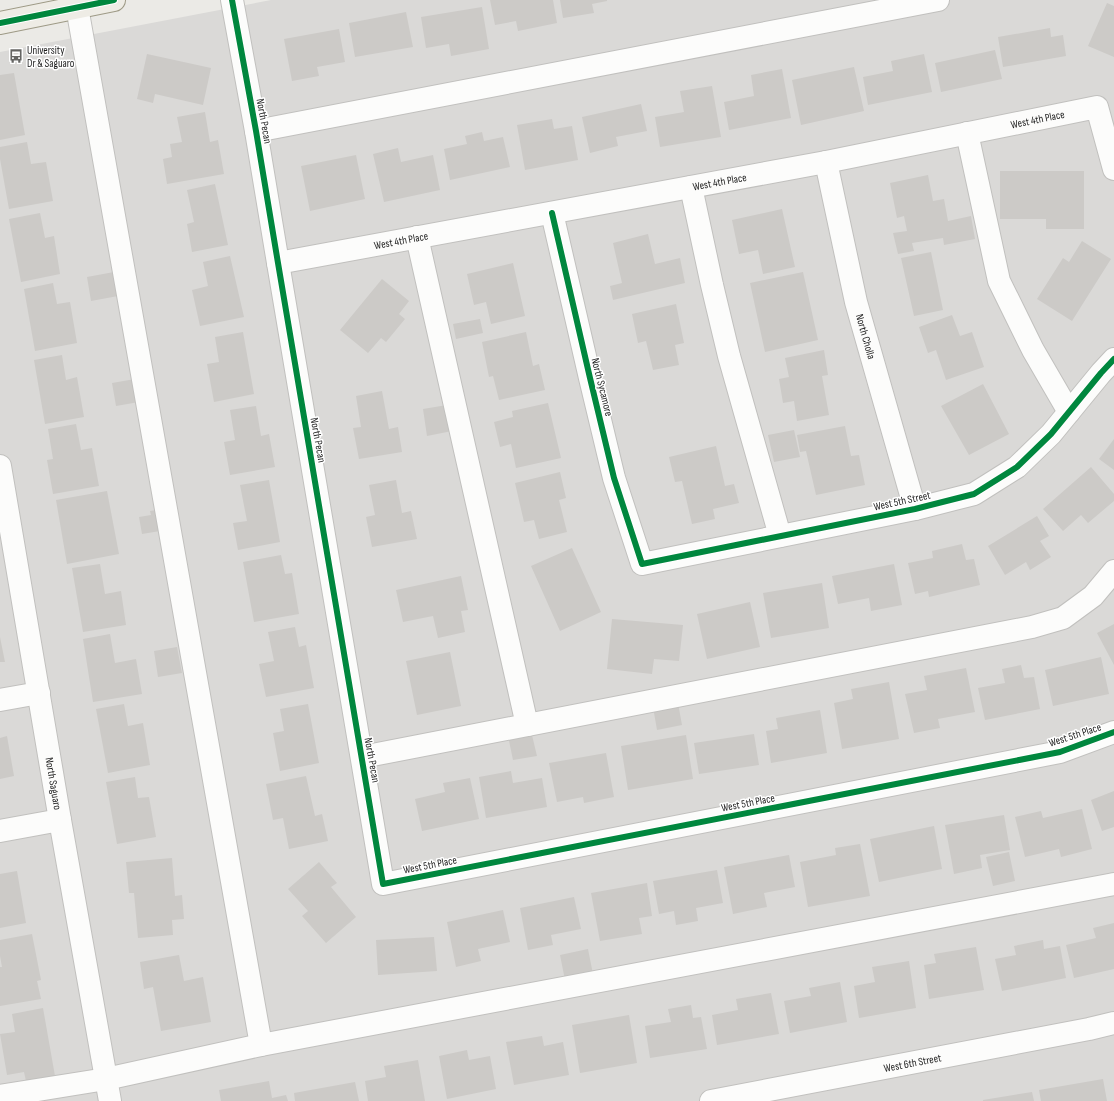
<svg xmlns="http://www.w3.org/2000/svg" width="1114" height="1101" font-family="'Sofia Sans Condensed',sans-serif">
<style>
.residential{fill:#dad9d7}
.building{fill:#cccac7}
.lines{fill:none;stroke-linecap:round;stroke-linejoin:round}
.minor-casing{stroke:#c1c0be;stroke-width:24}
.major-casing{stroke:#9e9a86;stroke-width:24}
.minor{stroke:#fcfcfb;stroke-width:22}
.major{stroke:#eeece5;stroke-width:22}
.cycleway-casing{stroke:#fff;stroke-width:8}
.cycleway{stroke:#00873e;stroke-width:6}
.labels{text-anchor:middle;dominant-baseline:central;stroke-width:3;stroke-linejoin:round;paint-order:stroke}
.poi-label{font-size:11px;fill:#1d1d1d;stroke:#fff;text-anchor:start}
.street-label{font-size:11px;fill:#1d1d1d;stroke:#fff}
</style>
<rect width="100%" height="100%" fill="#ebeae6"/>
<path class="residential" d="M271 0H1114V1101H0V52Z"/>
<path class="building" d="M490 0H553L557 23 518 31 516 21 495 25Z
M560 0H607V1L592 4 594 13 563 18Z
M1107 3 1114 6V57L1088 46Z
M482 7 489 49 451 56 449 44 426 48 421 17Z
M406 12 413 47 355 57 349 23Z
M1050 28 1051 37 1063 35 1066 56 1003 67 998 37Z
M339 29 345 62 317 67 319 76 292 81 284 39Z
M995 50 1002 79 941 92 935 63Z
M147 54 211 68 203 105 155 94 153 103 137 99Z
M924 54 932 92 868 105 863 77 893 71 891 61Z
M854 67 864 111 801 125 792 80Z
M782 69 791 118 729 130 724 102 754 96 751 75Z
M14 73 25 135 0 140V75Z
M712 86 721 137 660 147 655 117 684 112 680 91Z
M641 104 647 131 616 137 618 146 590 153 582 117Z
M205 112 210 142 218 140 224 174 167 184 163 159 172 157 170 144 182 142 177 117Z
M552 119 554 129 572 126 578 160 525 170 517 125Z
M482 132 484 141 503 137 510 167 450 180 444 149 467 144 465 136Z
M27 142 31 164 46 162 53 201 9 209 0 159V147Z
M398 148 401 162 433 155 440 190 384 202 373 154Z
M356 155 365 199 310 211 301 166Z
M1000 171H1084V229H1046V219H1000Z
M928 175 933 201 944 199 948 221 971 216 975 239 944 245 943 238 912 243 914 251 898 254 893 233 907 231 904 216 897 218 890 183Z
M215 184 228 245 192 252 187 224 194 222 187 190Z
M782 209 795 267 763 274 758 250 739 254 732 220Z
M40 213 45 238 54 236 60 274 21 282 9 219Z
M648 234 655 264 680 258 685 283 613 300 610 286 622 283 613 243Z
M1082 241 1111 259 1072 321 1037 299 1063 258 1069 262Z
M931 252 943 310 914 316 901 258Z
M230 256 244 317 200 326 192 290 208 286 203 262Z
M513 263 525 316 491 324 486 302 474 305 467 274Z
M114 272 118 296 91 301 87 277Z
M803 272 818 340 765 352 750 283Z
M382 279 409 301 399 314 405 319 386 342 381 338 368 353 340 330Z
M53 283 57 304 70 302 77 343 35 351 24 289Z
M676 304 684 343 675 345 679 365 653 370 646 341 638 343 632 314Z
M952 315 960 336 972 332 984 367 946 380 936 350 928 353 919 327Z
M480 319 483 333 456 339 453 324Z
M243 332 254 394 214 402 207 364 219 362 215 337Z
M526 332 533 366 539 364 545 390 499 400 493 376 489 377 482 342Z
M824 350 828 375 822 376 829 415 797 421 794 401 783 403 779 379 789 377 785 358Z
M62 355 66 380 77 377 84 417 45 424 34 360Z
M135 379 139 402 116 406 112 383Z
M983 384 1009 434 969 455 941 406Z
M382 391 389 429 398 427 402 452 359 459 353 428 361 427 356 396Z
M548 403 561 458 516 468 511 444 500 447 494 422 513 417 512 411Z
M447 405 452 431 427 436 423 409Z
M256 406 261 436 269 434 275 467 230 475 224 442 235 440 230 410Z
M76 424 81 450 92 448 99 486 53 494 47 460 53 459 48 429Z
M845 426 851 456 859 455 865 485 816 495 806 451 800 452 797 435Z
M794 430 800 457 774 462 768 435Z
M1114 439V470L1099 459Z
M716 446 725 486 734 484 739 503 713 509 715 519 692 524 682 481 675 482 669 457Z
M1091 467 1114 494V501L1088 523 1081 515 1063 531 1043 509Z
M560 472 566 498 559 500 567 532 539 539 534 520 524 522 515 483Z
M269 480 280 542 238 550 233 523 247 521 240 485Z
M396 480 402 513 411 511 417 539 372 547 366 517 375 515 369 485Z
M107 491 119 554 67 564 56 500Z
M157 510 160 531 142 534 139 517 151 515 150 511Z
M1037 516 1049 536 1040 541 1051 557 1030 570 1026 562 1005 575 988 546Z
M962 544 966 560 974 559 980 585 929 597 928 591 915 594 908 563 933 558 932 551Z
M572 548 601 612 560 631 531 566Z
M281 555 285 574 292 573 299 614 254 622 243 562Z
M100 564 105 594 121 591 126 625 83 632 72 568Z
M894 564 902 605 871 611 869 598 838 604 832 576Z
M461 576 468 610 461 611 465 632 438 638 433 616 403 622 396 590Z
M822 583 829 628 771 638 763 593Z
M750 602 760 647 707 659 697 614Z
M612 619 683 625 679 661 654 659 652 674 607 669Z
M1114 624V665L1097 633Z
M295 627 299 647 306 645 314 688 266 697 259 664 274 661 268 632Z
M110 634 115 663 136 659 142 694 93 702 83 639Z
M0 637 5 662H0Z
M177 647 182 673 158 677 154 651Z
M450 652 461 706 417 715 406 661Z
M1101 657 1109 694 1053 706 1045 670Z
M1021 665 1024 678 1034 677 1040 709 985 720 978 688 1005 683 1002 669Z
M966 668 975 712 938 719 940 728 914 733 905 694 927 690 924 676Z
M889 682 899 739 842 749 834 703 853 699 851 689Z
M678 703 682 725 657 730 653 707Z
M124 704 128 726 143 723 150 765 108 773 96 709Z
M308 704 319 763 280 771 273 733 284 731 280 709Z
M820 710 827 753 771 763 766 731 778 729 776 718Z
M531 731 537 756 513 760 508 736Z
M754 734 759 765 699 774 694 743Z
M686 735 693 779 628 790 621 746Z
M7 736 14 776 0 779V738Z
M606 753 614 797 584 803 583 797 557 802 549 763Z
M511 771 513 783 542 778 547 807 486 818 479 777Z
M306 776 315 816 322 814 328 841 289 849 283 818 273 820 266 784Z
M135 777 138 798 149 797 156 837 117 844 106 782Z
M470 778 479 819 422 831 415 799 445 792 443 783Z
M1114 791V827L1102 831 1091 800Z
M1082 809 1092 849 1061 857 1059 849 1025 857 1015 817 1041 811 1043 818Z
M1004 815 1010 850 980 855 982 868 954 874 945 825Z
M934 826 942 869 879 882 870 839Z
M860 844 870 896 808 907 800 862 836 855 835 848Z
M1009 852 1015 881 993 886 986 857Z
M789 855 795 887 764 893 767 907 733 914 724 867Z
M172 858 175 896 182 895 184 919 172 920 173 935 138 938 134 893H129L126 862Z
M319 862 337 883 331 887 356 917 326 943 302 916 308 911 288 889Z
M717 870 723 903 696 908 698 921 676 925 674 911 659 914 653 881Z
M17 871 26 923 0 928V874Z
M647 883 652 916 639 918 642 934 600 941 591 893Z
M574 897 581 929 551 935 553 945 528 950 520 908Z
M503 910 510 942 478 949 481 961 456 967 447 922Z
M1114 923V969L1074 978 1066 945 1096 938 1093 928Z
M32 934 41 980 37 981 41 999 0 1006V967H2L0 956V940Z
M434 937 437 971 378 975 376 940Z
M1043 940 1044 949 1060 946 1066 978 1002 991 995 959 1016 955 1014 946Z
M976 947 984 990 929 999 924 965 936 963 934 954Z
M588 949 593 974 565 980 560 955Z
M179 955 184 981 203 977 211 1022 161 1031 153 987 144 989 140 962Z
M909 961 916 1008 859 1018 854 986 875 982 872 967Z
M840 982 847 1022 790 1033 784 1001 811 996 809 988Z
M771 993 779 1034 717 1045 712 1015 738 1010 736 999Z
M691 1005 693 1018 701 1017 707 1049 650 1058 645 1026 671 1022 668 1009Z
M43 1008 55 1076 26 1081 24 1072 7 1075 0 1034 15 1032 12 1014Z
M629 1015 637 1063 580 1073 572 1025Z
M542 1036 544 1046 563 1042 569 1075 514 1085 506 1042Z
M467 1050 469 1060 490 1056 496 1089 447 1099 439 1056Z
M418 1060 425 1101H368L365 1081 386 1077 384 1066Z
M1103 1079 1107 1101H1041L1039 1090Z
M269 1081 272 1098 286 1095 288 1101H221L219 1090Z
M355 1082 359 1101H295L294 1093Z
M1032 1092 1034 1101H983V1100Z"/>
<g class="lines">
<defs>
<g id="minor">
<path d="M232 0 256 131 278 263 383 884 1060 752 1114 732"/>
<path d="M77 7 261 1045"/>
<path d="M256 131 938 0"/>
<path d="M967 133 999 281 1033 350 1069 412"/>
<path id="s1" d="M826 162 856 302 915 509"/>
<path d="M691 187 712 285 729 356 780 536"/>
<path d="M552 213 590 378 614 478 642 564 915 509 974 494 1017 467 1051 434 1101 373 1114 359"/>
<path d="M417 237 527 725"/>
<path id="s2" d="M278 263 826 162 1097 107 1114 169"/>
<path id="s3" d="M0 466 60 820 110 1101"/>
<path d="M0 700 39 693"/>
<path d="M362 757 1032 627 1063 618 1093 596 1114 571"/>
<path d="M0 831 60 820"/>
<path d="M0 1096 106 1079 261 1045 1109 885 1114 884"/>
<path id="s4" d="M711 1101 1089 1029 1114 1023"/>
</g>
<path id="major" d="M0 23 114 0"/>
</defs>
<use href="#minor" class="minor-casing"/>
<use href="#major" class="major-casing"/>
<use href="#minor" class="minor"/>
<use href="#major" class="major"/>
<defs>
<path id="cycleway" d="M232 0 256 131 278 263 383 884 1060 752 1114 732
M0 23 114 0
M552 213 590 378 614 478 642 564 915 509 974 494 1017 467 1051 434 1101 373 1114 359"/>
</defs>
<use href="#cycleway" class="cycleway-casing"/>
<use href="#cycleway" class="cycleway"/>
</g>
<defs>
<symbol id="bus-bare" viewBox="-9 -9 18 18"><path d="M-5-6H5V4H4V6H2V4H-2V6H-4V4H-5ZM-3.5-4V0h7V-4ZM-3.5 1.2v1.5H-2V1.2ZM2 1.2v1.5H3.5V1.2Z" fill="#656563" stroke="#fff" stroke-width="2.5" paint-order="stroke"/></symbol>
</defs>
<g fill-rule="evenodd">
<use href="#bus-bare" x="6" y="46" width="20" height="20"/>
</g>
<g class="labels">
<g class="poi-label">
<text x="27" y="50">University<tspan x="27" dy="13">Dr &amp; Saguaro</tspan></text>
</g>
<g class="street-label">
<text stroke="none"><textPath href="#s2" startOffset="773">West 4th Place</textPath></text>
<text transform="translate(264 121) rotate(80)">North Pecan</text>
<text stroke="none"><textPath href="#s2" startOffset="449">West 4th Place</textPath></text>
<text stroke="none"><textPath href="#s2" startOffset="125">West 4th Place</textPath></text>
<text stroke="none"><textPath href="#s1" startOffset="179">North Cholla</textPath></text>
<text transform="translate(602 387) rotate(76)">North Sycamore</text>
<text transform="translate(318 440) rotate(80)">North Pecan</text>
<text transform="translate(902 501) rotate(-12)">West 5th Street</text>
<text transform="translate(1075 735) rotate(-18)">West 5th Place</text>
<text transform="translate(372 760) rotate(80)">North Pecan</text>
<text stroke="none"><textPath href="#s3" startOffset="322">North Saguaro</textPath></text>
<text transform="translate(748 803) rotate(-11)">West 5th Place</text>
<text transform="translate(430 865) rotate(-11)">West 5th Place</text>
<text stroke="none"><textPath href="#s4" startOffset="205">West 6th Street</textPath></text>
</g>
</g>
</svg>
